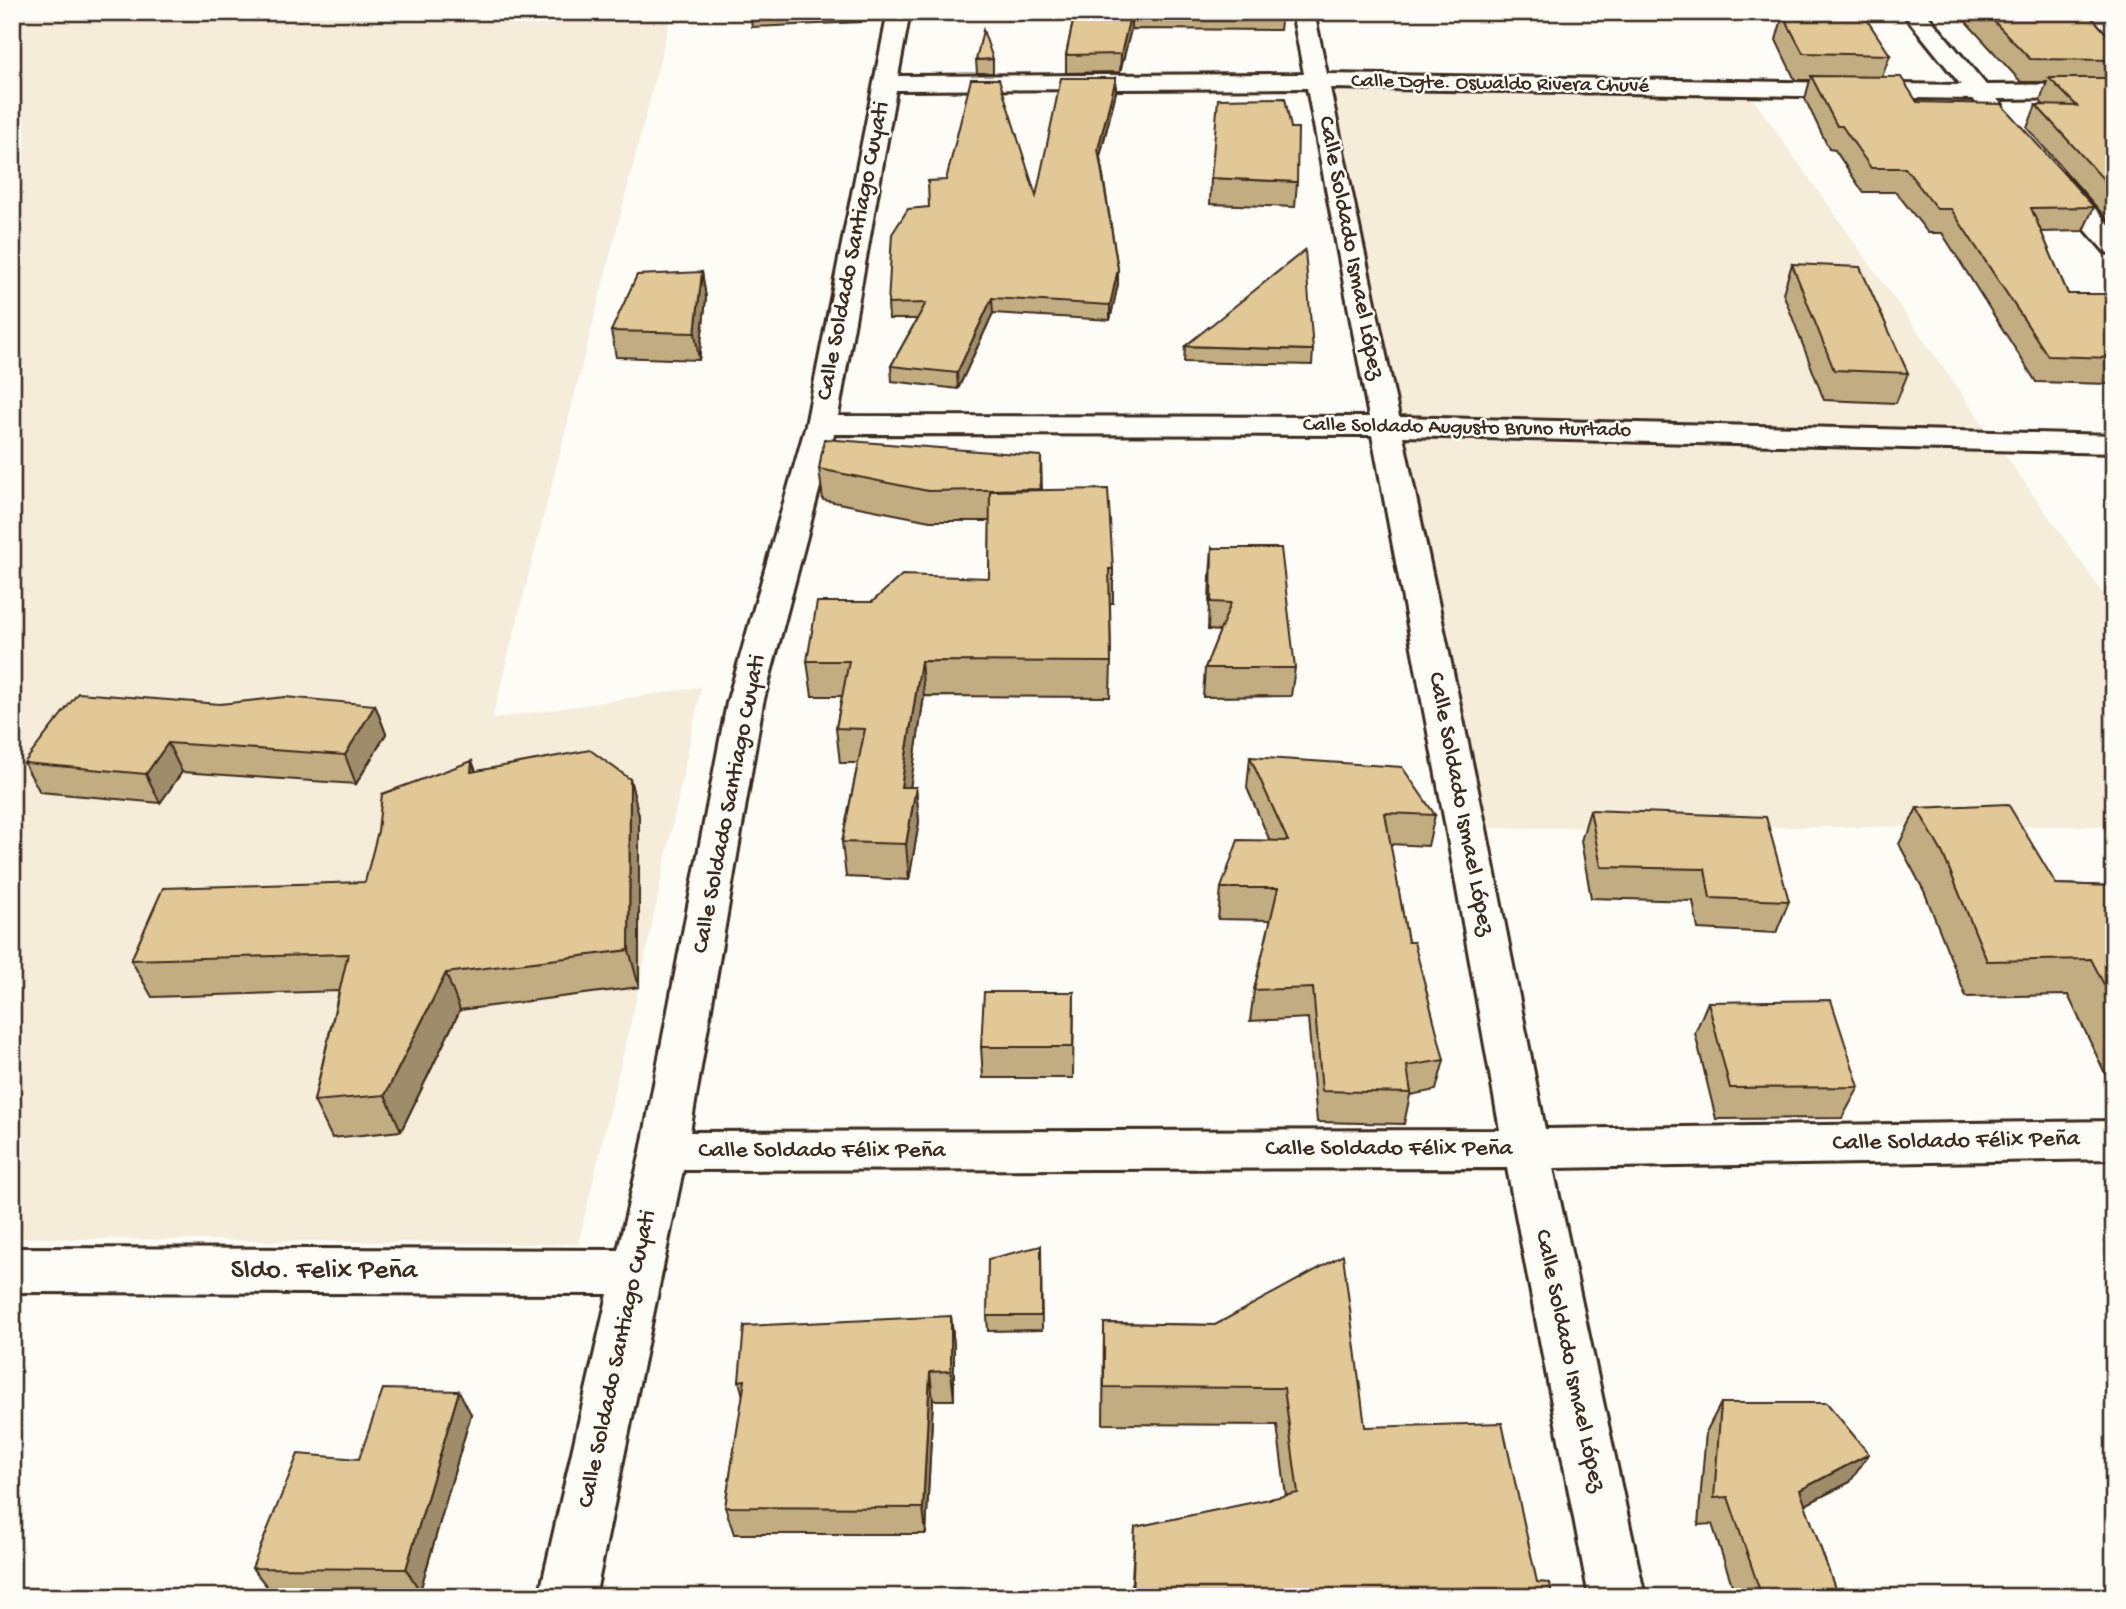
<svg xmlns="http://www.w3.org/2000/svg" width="2126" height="1609" font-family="'Gochi Hand',sans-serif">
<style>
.built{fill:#f5ecda}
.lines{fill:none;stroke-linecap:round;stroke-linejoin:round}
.minor-casing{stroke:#3b2a1e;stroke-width:6}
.minor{fill:#fdfcf7;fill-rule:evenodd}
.wall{fill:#c2ac82;stroke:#3b2a1e;stroke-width:2}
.shaded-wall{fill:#9e8c6a;stroke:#3b2a1e;stroke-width:2}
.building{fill:#e2c897;stroke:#3b2a1e;stroke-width:2}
.labels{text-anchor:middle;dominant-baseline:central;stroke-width:5;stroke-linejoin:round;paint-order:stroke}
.far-street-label{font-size:21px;fill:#3b2a1e;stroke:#fdfcf7}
.street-label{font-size:24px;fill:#3b2a1e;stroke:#fdfcf7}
.near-street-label{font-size:28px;fill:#3b2a1e;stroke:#fdfcf7}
</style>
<rect width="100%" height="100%" fill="#fdfcf7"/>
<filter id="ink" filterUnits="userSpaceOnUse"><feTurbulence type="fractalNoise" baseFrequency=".0143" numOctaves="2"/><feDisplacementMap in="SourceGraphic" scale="14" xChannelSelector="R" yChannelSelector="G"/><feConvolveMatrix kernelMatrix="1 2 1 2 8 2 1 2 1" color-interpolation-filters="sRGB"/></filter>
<g filter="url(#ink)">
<path class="built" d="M12 12H672L492 719 701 687 639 987 578 1244 12 1238Z
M1317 81 1746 89 2114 609V826L1466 828Z"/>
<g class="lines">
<defs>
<path id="minor" d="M888 12H910L898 76 1304 74 1292 12H1314L1327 74 1961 85 1902 12H1925L1986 85 2114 84V98L1997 99 2002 105 1998 110C1985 113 1981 109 1973 99L1330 88 1399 417 2114 435V453L1403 436 1486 828 1545 1129 2114 1121V1159L1553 1168 1645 1597H1589L1507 1168 683 1170 595 1597H539L608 1294 12 1292V1248L618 1250 641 1151 727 703 806 425ZM1307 88 1369 417 838 416 896 90ZM834 434 1372 435 1446 828 1500 1130 690 1132 763 703Z
M2055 171 2064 174 2114 230V254L2105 252 2046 184 2042 179 2046 174Z"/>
</defs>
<use href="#minor" class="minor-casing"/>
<use href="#minor" class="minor"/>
</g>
<path class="wall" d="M750 12H860L861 22 752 27Z
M1075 12H1282V13L1280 30 1131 29 1120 72 1066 73V55Z
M1957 12H2087L2114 42V227L2027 128 2036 105H2044L2040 101 2047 82H2021Z
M1783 15 1890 55 1882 77 1917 102 2094 207 2083 231 2041 232 2068 294 2114 296V390L2110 384 2036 382 1942 233H1928L1896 192H1863L1835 150 1829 149 1805 99 1810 80H1795L1776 40Z
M993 59V73H977L976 60Z
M1116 78V92L1100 157 1118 269V284L1110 320 993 313 958 389 892 381 891 366 917 319H889L888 304 929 207 946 180 1036 196Z
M1211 178 1297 182 1295 207 1210 204Z
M1792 264 1908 373 1896 403 1824 400 1783 293Z
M702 272 706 298 699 360 616 357 611 331Z
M1185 346 1313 350 1312 365 1184 362Z
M1041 456 1042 490 1113 569V603H1110L1111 662 1110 697 924 696 910 787H916L919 822 909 880 846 877 842 842 858 763H840L836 728 842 696H812L807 661 872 602 989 578 990 521H930L823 500 819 469Z
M1212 548 1295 668 1291 696 1203 697 1205 668 1220 631 1208 630 1210 576Z
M220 704 375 705 386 734 356 784 182 772 160 803 40 792 24 763Z
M1250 757 1435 815 1428 846 1390 844 1408 942 1444 1060 1436 1090 1410 1095 1404 1124 1317 1122 1308 1018 1250 1021 1254 990 1271 920 1218 919 1221 888 1270 841 1247 788Z
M472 761 476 771 630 779 639 816V987L460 1010 401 1131 332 1138 314 1101 339 991 152 997 131 960 365 882Z
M1917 808 2056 884 2114 886V1086H2111L2068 995 1966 997 1924 891 1899 844Z
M1590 810 1789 901 1776 933 1698 929 1693 901 1591 898 1581 841Z
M1074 992 1073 1078H983L981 1047Z
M1708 1002 1859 1087 1842 1118 1716 1119 1695 1033Z
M1041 1246 1042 1330 988 1331 987 1316Z
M951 1316 954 1345V1400H933L926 1534H734L725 1507 743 1396 739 1381Z
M1104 1323 1215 1325 1365 1427 1552 1597H1131L1135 1527 1286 1496 1277 1425 1103 1424Z
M1721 1403 1850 1482 1805 1505 1838 1597H1736L1712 1524 1698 1525 1706 1432Z
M471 1414 420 1591 269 1589 252 1568 359 1459Z"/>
<path class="shaded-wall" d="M1131 12V29L1120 72 1121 54Z
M1116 78V92L1098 163V149Z
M1118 269V284L1110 320V305Z
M702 272 706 298 699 360 695 333Z
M992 298 993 313 958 389 957 373Z
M921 661 924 696 905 822 901 787Z
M375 705 386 734 356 784 345 755Z
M168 743 182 772 160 803 146 774Z
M472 761 484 798 471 772Z
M630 779 639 816V987L629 950Z
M916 787 919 822 909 880 906 844Z
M446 973 460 1010 401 1131 385 1095Z
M951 1316 954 1345V1400L951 1371Z
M930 1372 933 1400 926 1534 923 1508Z
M459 1391 471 1414 420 1591 406 1569Z
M1869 1454 1850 1482 1782 1517 1800 1490Z"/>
<path class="building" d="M1075 12H1131L1121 54 1066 55Z
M1194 12H1282V13Z
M1985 12H2087L2114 42V60L2030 59Z
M1783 15 1865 17 1890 55 1803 53Z
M983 30 993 59 976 60Z
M1811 76 1901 77 1917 102 2001 104 2094 207 2031 208 2068 294H2112L2114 296V358L2048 356 1951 209H1937L1905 168H1871L1842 126H1837Z
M1061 78H1116L1098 149 1118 269 1110 305 992 298 957 373 891 366 926 303 888 304 892 234 908 209 929 207 928 181 946 180 971 79H999L1036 196Z
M2049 78H2114V191L2036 105 2077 106Z
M1285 98 1291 128H1298L1297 182 1211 178 1218 99Z
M1305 250 1313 350 1185 346Z
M1792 264 1860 267 1908 373 1834 370Z
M702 272 695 333 611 331 637 275Z
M824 439 1041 456 1040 489 928 491 819 469Z
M1108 489 1113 569H1109L1111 662 921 661 901 787H916L906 844 842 842 865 729 836 728 849 661H807L817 602H872L902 575 989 578 990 491Z
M1212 548H1281L1295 668H1205L1231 603 1211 602Z
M78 693 220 704 285 697 375 705 345 755 168 743 146 774 24 763Z
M590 750 630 779 629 950 446 973 385 1095 314 1101 348 954 131 960 163 888 365 882 378 831 382 794 472 761 471 772Z
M1250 757 1402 767 1435 815 1385 813 1408 942H1414L1444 1060 1407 1066 1411 1093 1322 1091 1313 988 1254 990 1278 888H1221L1238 840 1288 841Z
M2008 804 2056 884 2114 886V1004L2091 959 1987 961 1943 854 1917 808Z
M1590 810 1766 817 1789 901 1710 898 1705 869 1601 867Z
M984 992H1074L1073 1047H981Z
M1831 1000 1859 1087 1730 1088 1708 1002Z
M1041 1246V1316H987L988 1259Z
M1343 1255 1365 1427 1502 1423 1537 1582 1550 1583 1552 1597H1132L1135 1527 1298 1493 1284 1388 1104 1387V1323L1215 1325Z
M951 1316V1371L930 1372 923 1508 725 1507 745 1380 739 1381 744 1326Z
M383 1389 459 1391 406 1569 252 1568 298 1454 359 1459Z
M1721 1403H1827L1869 1454 1800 1490 1838 1597H1762L1728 1497 1714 1498Z"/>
</g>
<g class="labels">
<g class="far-street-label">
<text transform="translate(1500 85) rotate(1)">Calle Dgte. Oswaldo Rivera Chuvé</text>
<text transform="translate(1467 429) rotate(1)">Calle Soldado Augusto Bruno Hurtado</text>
</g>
<g class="street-label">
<text transform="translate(1350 248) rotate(79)">Calle Soldado Ismael López</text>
<text transform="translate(854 251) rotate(-79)">Calle Soldado Santiago Cuyati</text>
<text transform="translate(730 804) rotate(-79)">Calle Soldado Santiago Cuyati</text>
<text transform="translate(1460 804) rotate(79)">Calle Soldado Ismael López</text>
<text transform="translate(1956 1142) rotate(-1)">Calle Soldado Félix Peña</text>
<text x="1389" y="1149">Calle Soldado Félix Peña</text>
<text x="822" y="1151">Calle Soldado Félix Peña</text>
<text transform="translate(618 1359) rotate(-78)">Calle Soldado Santiago Cuyati</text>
<text transform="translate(1569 1361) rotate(78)">Calle Soldado Ismael López</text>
</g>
<g class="near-street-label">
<text x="324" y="1271">Sldo. Felix Peña</text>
</g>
</g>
<rect width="2126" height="1609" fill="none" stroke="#fdfcf7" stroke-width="42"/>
<rect x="21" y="21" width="2084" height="1567" fill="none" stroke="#3b2a1e" stroke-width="2.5" filter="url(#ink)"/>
</svg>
